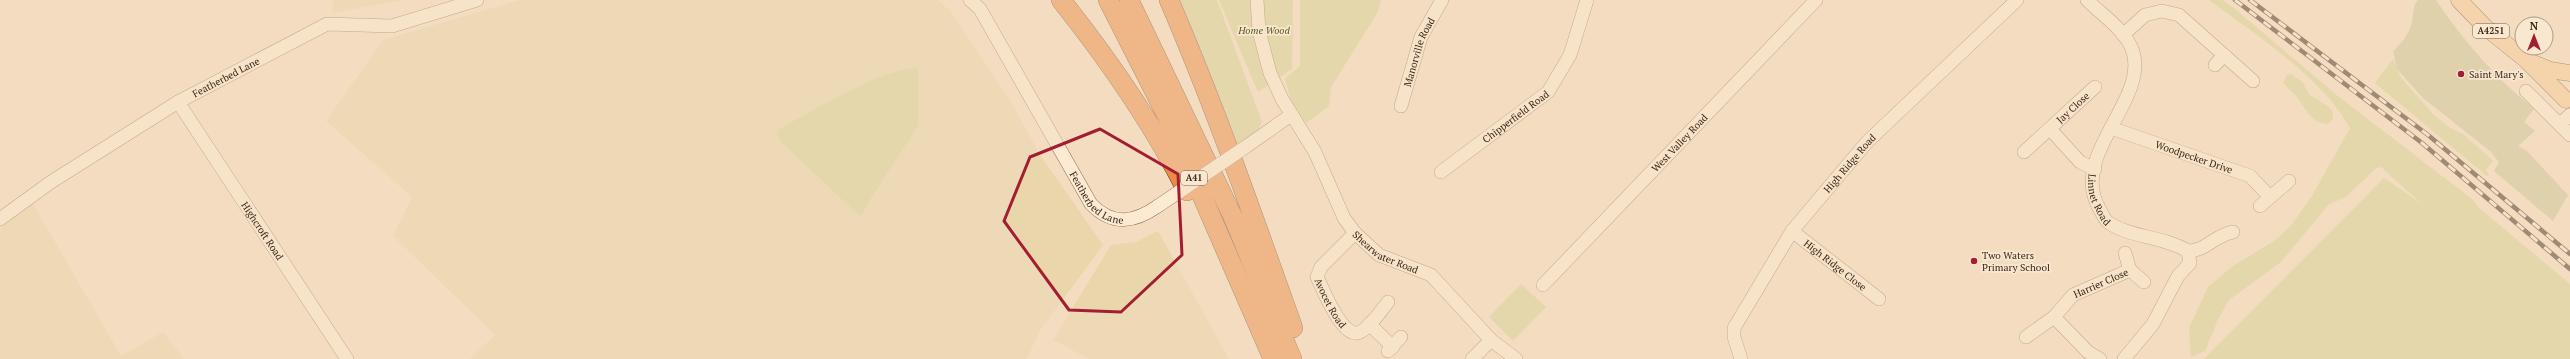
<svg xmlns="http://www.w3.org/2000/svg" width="2570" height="359" font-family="'PT Serif',serif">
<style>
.farmland{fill:#e9d6ab}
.green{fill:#d2d092}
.cemetery{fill:#c6c492}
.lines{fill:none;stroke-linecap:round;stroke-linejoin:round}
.minor-casing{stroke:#8d6b55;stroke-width:14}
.major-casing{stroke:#5a3a2a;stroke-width:17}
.highway-casing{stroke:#5a3a2a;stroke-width:20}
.minor{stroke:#fcead3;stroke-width:13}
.major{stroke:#facb92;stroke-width:16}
.highway{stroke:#ec8b46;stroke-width:19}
.rail-casing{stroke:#3b261b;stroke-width:4.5}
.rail{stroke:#f9e7cf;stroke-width:3;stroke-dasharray:9;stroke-linecap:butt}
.minor-bridge-casing{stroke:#8d6b55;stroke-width:14;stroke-linecap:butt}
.minor-bridge{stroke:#fcead3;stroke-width:13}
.marked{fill:none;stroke:#a31e32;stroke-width:3;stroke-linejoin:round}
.poi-dot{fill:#a31e32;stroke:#f9e7cf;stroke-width:1.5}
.labels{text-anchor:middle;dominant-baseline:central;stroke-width:3.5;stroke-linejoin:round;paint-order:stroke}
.shield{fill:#f9e7cf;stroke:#746051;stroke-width:1}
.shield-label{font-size:9px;font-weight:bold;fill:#3b261b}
.park-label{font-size:10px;font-style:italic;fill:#535a20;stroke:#f9e7cf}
.street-label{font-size:10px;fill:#3b261b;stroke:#f9e7cf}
.poi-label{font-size:10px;fill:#3b261b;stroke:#f9e7cf;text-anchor:start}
</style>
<rect width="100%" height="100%" fill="#f3dcbf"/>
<path class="farmland" d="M333 0H404L332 13Z
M519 0H938L950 11 1012 103 1040 155 1103 245 1039 332 1027 359H470L495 335 393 236 412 197 326 121 383 40Z
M32 202 121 356 163 332 184 359H0V228Z
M1158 231 1229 359H1089L1053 340 1111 245 1136 242Z"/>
<path class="green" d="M1178 0H1217L1262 122 1257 132 1237 145Z
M1219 0H1293L1292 69 1258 92Z
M1300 0H1381L1378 12 1331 87 1329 106 1306 123 1291 100 1285 79 1300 66Z
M2209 0H2223L2235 9 2339 97 2472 199 2479 208 2570 284V359H2204L2384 178 2423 205 2381 167 2376 168 2346 197 2329 204 2281 262 2229 300 2218 319 2205 351 2191 357 2189 328 2208 287 2233 266 2274 241 2290 227 2312 196 2350 128C2324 79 2254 33 2209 0Z
M2393 59 2401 78 2435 116 2449 127 2463 134 2493 161 2485 170 2489 174 2487 176 2375 83Z
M918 67V126L871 198 861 217 781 142 777 134 779 129C817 109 876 71 918 67Z
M2291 74 2302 82 2310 95 2329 107 2333 113V119L2327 124C2312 123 2305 108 2297 97 2293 92 2287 87 2283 83L2287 75Z
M1521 284 1546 307 1513 341 1489 317Z"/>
<path class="cemetery" d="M2418 0H2436C2464 42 2495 77 2534 109L2524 122 2535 131 2518 146 2526 150 2568 195 2553 221 2494 171 2499 162 2490 151 2423 98 2397 69 2393 51C2402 43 2409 34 2412 22 2414 15 2412 6 2418 0Z"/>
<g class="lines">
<defs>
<g id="minor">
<path id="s1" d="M970 0 980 9 1091 204C1113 227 1135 222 1158 206"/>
<path id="s2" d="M1257 0 1259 31 1270 73 1282 99 1315 152 1344 218 1355 233 1379 255 1431 275 1491 340 1516 359"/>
<path id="s3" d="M2087 0C2102 15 2127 31 2133 52 2148 101 2069 155 2099 208 2102 213 2105 221 2109 223 2132 238 2162 236 2188 251L2190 263 2178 276 2153 324 2124 359"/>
<path d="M2123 35 2145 15 2162 11 2179 15 2253 81"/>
<path d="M2215 65 2224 55"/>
<path d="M2526 91 2570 135"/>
<path id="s4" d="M178 102 347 359"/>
<path id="s5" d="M1401 106 1421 37 1442 0"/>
<path d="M2560 124 2570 115"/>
<path id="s6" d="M2111 128 2250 176 2270 197"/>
<path d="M2050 129 2080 162 2095 169"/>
<path d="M1244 148 1291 115"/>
<path id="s7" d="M2024 152 2095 87"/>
<path id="s8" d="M1441 172 1548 92 1570 55 1587 0"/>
<path d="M2260 206 2289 181"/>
<path id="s9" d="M0 219 51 182 178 102 327 24 392 26 477 0"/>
<path id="s10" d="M1792 231 1879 299"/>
<path id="s11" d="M1355 233 1321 267 1317 277C1323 289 1343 341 1360 332 1371 326 1380 312 1388 302"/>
<path d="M2188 251C2206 251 2215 235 2233 232"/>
<path d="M2125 253 2130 270"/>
<path id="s12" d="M1543 285 1816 0"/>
<path d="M1369 324 1393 347"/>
<path d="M2026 337 2054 317"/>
<path d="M1388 351 1401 337"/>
<path d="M1472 359 1491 340"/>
<path id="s13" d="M1741 359 1734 337V328L1792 231 1867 142 2017 0"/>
<path id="s14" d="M2100 359 2088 352 2054 317 2073 295 2130 270 2144 282"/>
</g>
<path id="major" d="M2459 0 2485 27 2526 60 2566 100
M2531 62 2550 70 2570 73"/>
<path id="highway" d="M1061 0C1108 59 1153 124 1187 191
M1108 0 1169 120 1273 359
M1129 0 1234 219 1292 359
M1169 0C1215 107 1254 218 1293 328"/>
</defs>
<use href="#minor" class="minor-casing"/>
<use href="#major" class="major-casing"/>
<use href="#highway" class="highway-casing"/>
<use href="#minor" class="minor"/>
<use href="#major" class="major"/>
<use href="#highway" class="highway"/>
<defs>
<path id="rail" d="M2235 0 2422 143 2570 269
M2250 0 2428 135 2570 254"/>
</defs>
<use href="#rail" class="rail-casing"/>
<use href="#rail" class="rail"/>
<defs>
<path id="minor-bridge" d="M1158 206 1244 148"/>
</defs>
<use href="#minor-bridge" class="minor-bridge-casing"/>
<use href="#minor-bridge" class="minor-bridge"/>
</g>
<path d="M0 0H2570V359H0ZM1100 129 1178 174 1182 255 1121 312 1069 310 1004 221 1030 157Z" fill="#f3dcbf" fill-opacity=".55" fill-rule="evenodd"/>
<path class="marked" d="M1100 129 1178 174 1182 255 1121 312 1069 310 1004 221 1030 157Z"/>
<g class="poi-dot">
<circle cx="2461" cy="74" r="4"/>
<circle cx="1974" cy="261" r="4"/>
</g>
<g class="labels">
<g class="shield">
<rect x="2473" y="24" width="36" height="14" rx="3"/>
<rect x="1181" y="171" width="26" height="14" rx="3"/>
</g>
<g class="shield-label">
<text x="2491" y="31">A4251</text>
<text x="1194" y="178">A41</text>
</g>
<g class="park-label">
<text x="1264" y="30">Home Wood</text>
</g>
<g class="street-label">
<text stroke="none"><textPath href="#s5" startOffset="57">Manorville Road</textPath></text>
<text stroke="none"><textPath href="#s9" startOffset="267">Featherbed Lane</textPath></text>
<text stroke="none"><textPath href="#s7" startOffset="66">Jay Close</textPath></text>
<text stroke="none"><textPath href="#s8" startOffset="93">Chipperfield Road</textPath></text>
<text stroke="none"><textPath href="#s12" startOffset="197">West Valley Road</textPath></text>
<text stroke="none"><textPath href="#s6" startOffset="88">Woodpecker Drive</textPath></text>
<text stroke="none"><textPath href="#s13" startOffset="234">High Ridge Road</textPath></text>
<text stroke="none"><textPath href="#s1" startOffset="238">Featherbed Lane</textPath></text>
<text stroke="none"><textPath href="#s3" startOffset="228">Linnet Road</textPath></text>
<text stroke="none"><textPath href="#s4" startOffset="154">Highcroft Road</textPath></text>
<text stroke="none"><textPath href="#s2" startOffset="293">Shearwater Road</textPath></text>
<text stroke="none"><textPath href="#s10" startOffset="55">High Ridge Close</textPath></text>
<text stroke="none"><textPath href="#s14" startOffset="122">Harrier Close</textPath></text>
<text stroke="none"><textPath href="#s11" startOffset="88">Avocet Road</textPath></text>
</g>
<g class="poi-label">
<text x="2469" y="74">Saint Mary's</text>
<text x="1982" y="255">Two Waters<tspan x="1982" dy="12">Primary School</tspan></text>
</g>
</g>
<g transform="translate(2534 36)"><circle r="19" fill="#f9e7cf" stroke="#ad9a87"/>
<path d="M0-3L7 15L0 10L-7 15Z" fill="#a31e32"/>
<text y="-6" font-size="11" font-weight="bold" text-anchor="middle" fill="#3b261b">N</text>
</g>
</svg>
